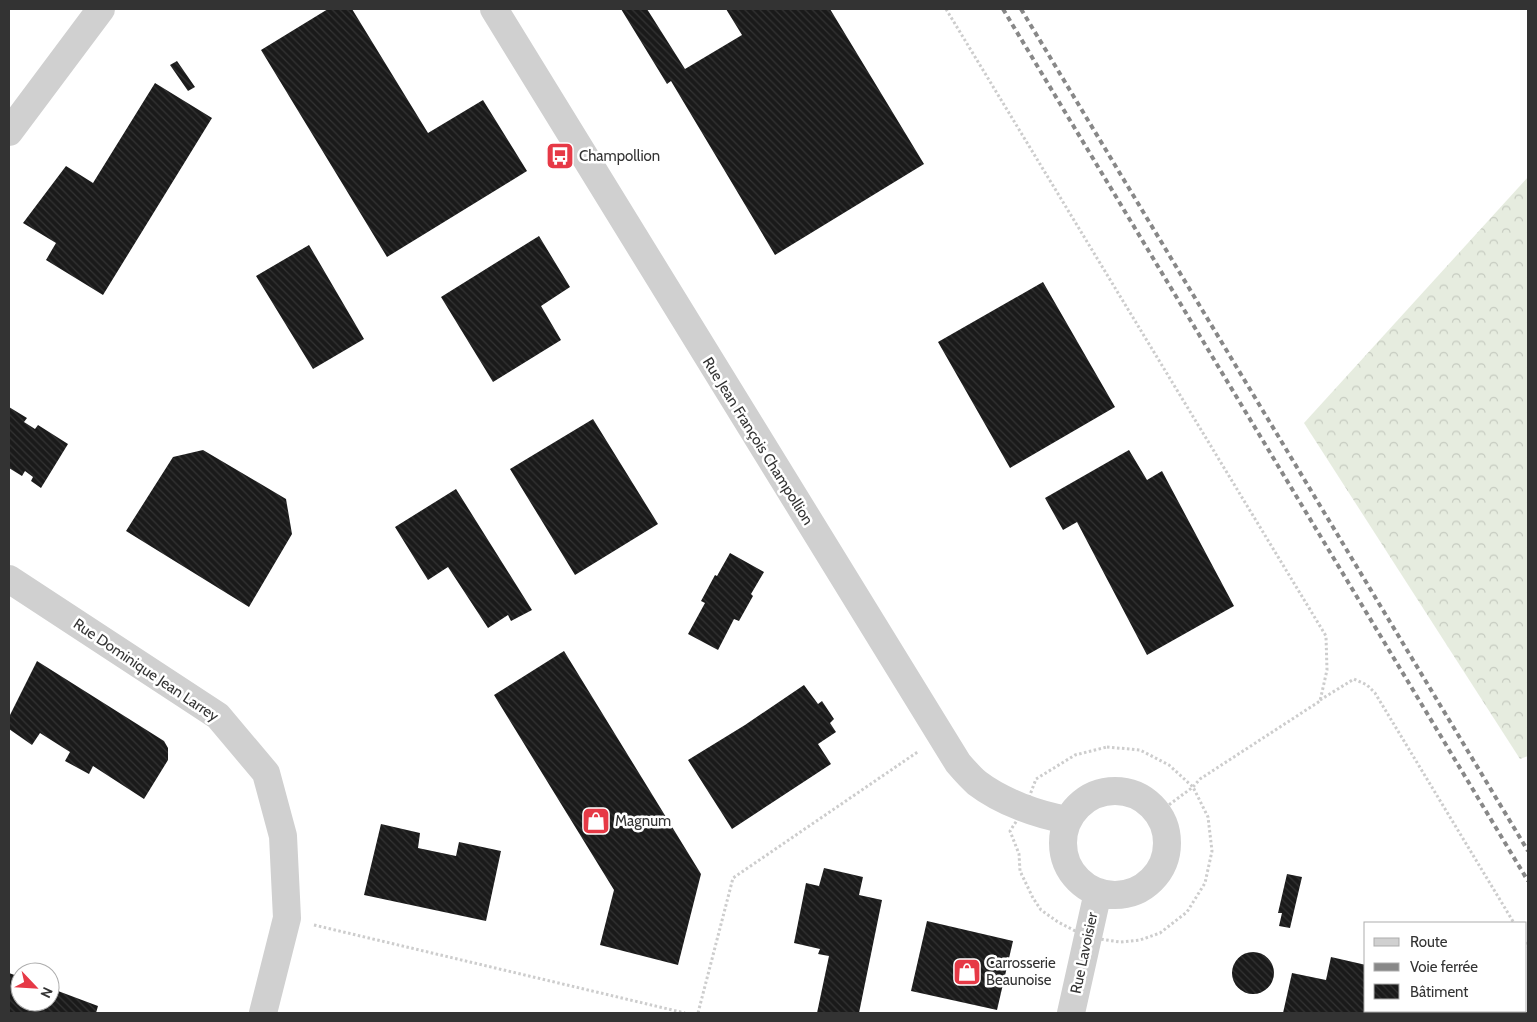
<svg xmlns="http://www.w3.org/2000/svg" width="1537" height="1022" font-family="Cabin,sans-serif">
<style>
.forest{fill:url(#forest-crowns)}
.building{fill:url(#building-back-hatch)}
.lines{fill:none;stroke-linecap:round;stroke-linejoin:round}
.path{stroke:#cdcdcd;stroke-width:3;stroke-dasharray:2.5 2.5;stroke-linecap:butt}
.street{stroke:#d0d0d0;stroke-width:28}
.rail{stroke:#888;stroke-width:4;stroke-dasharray:5 4;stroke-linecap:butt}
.labels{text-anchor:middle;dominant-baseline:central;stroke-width:5;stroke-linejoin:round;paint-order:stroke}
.poi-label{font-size:15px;fill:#333;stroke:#fff;text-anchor:start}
.street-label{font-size:15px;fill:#333;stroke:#fff}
</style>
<defs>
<pattern id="forest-crowns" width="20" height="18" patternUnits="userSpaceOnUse" patternTransform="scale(1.25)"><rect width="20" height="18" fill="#e6ecdf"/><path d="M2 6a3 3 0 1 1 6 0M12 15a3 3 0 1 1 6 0" fill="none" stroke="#c6cbc0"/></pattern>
<pattern id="building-back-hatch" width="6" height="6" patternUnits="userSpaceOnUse" patternTransform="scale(1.25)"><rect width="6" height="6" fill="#1a1a1a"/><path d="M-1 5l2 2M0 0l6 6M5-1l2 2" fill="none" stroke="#333"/></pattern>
</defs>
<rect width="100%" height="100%" fill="#fff"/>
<path class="forest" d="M1528 177V756L1520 759 1304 423Z"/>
<path class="building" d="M328 9H352L428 133 483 100 527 171 387 257 261 50Z
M621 9H647L685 69 742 35 726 9H830L924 164 775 255 671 81 667 84Z
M177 61 195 87 188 91 170 65Z
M155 83 212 118 103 295 46 260 56 243 23 223 66 166 93 183Z
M539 236 570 287 541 306 561 340 493 382 441 297Z
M309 245 364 339 313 369 256 276Z
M1043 282 1115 407 1010 468 938 342Z
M9 407 27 418 24 422 35 429 38 425 68 444 41 488 31 481 33 477 25 471 22 476 9 468Z
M593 419 658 524 575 575 510 469Z
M203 450 286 499 292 534 249 607 126 531 173 457Z
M1129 450 1147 480 1162 471 1234 606 1147 655 1077 522 1063 530 1045 498Z
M456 489 532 610 511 621 508 615 488 628 448 567 428 580 395 527Z
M730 553 764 572 751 594 753 596 739 621 734 619 718 650 688 634 705 603 701 601 715 575 717 576Z
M564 651 701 874 678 965 600 945 614 890 494 695Z
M37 661 164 741 168 748V760L144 799 93 766 89 774 65 761 70 752 40 733 32 745 9 729V717Z
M804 685 818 704 822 701 834 719 830 723 836 732 818 744 831 764 732 829 688 760 745 725Z
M381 824 420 833 418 848 456 856 459 842 501 851 486 921 364 895Z
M824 868 863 877 859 895 882 900 859 1013H817L829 956 818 954 820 949 794 943 806 883 819 886Z
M1287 874 1302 877 1290 928 1279 926 1282 913H1278Z
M927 921 1013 941 997 1010 911 991Z
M1232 973a21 21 0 1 1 42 0a21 21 0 1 1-42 0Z
M1331 957 1366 965V1011H1402V1013H1283L1292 973 1326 980Z
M9 973 20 977V1002H50V988L98 1006 96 1013H9Z"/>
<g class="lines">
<path class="path" d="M946 9 1326 636 1327 670 1320 701 1200 779 1193 787 1158 813
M1320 700 1354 679 1367 685 1375 693 1514 923
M1107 747 1140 750 1169 765 1193 787 1208 817 1212 851 1205 883 1187 912 1160 933 1140 940 1120 942 1087 937 1058 922 1041 910 1033 898 1020 871 1019 854 1010 831 1025 808 1036 779 1075 755Z
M314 925 685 1013
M1526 942 1528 947
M698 1013 733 878 919 751"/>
<path class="street" d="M494 9 958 763C964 770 970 777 977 783 1002 802 1038 815 1068 820
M9 132 101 9
M9 579 218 716 266 773 283 836 287 918 263 1013
M1063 843a52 52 0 1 1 104 0a52 52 0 1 1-104 0Z
M1071 1013 1098 892"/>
<path class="rail" d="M1003 9 1528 881
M1021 9 1528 851"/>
</g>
<defs>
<symbol id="bus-square" viewBox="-11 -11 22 22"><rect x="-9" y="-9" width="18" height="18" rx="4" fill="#e63946" stroke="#fff"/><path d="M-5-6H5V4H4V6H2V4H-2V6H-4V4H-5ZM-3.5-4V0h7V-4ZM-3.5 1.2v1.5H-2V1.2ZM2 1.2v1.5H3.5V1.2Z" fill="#fff"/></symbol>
<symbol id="shop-square" viewBox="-11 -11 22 22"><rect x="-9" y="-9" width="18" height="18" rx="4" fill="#e63946" stroke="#fff"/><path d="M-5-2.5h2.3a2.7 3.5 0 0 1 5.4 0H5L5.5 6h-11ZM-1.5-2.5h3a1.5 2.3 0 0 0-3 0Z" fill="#fff"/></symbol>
</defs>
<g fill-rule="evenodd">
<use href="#bus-square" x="544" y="140" width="32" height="32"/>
<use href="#shop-square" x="580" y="805" width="32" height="32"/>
<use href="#shop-square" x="951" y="956" width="32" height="32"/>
</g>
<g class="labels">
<g class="poi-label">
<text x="579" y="156">Champollion</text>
<text x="615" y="821">Magnum</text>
<text x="986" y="963">Carrosserie<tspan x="986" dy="17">Beaunoise</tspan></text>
</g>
<g class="street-label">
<text transform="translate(758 441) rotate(58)">Rue Jean François Champollion</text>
<text transform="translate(146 670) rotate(34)">Rue Dominique Jean Larrey</text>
<text transform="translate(1084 953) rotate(-78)">Rue Lavoisier</text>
</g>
</g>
<rect width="1537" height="1022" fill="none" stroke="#333333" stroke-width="20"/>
<rect x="1364" y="922" width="162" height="90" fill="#ffffff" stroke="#adadad"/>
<rect x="1374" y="938" width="25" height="8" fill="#d0d0d0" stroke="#adadad"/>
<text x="1410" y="947" font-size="15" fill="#333333">Route</text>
<rect x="1374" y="963" width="25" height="8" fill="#888888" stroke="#adadad"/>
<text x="1410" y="972" font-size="15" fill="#333333">Voie ferrée</text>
<rect x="1374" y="984" width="25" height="15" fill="url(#building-back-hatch)" stroke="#adadad"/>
<text x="1410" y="997" font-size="15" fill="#333333">Bâtiment</text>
<g transform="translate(35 987) rotate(115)"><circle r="24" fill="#ffffff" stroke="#adadad"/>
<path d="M0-4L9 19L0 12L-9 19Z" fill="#e63946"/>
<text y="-8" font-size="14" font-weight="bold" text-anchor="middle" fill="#333333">N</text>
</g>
</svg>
